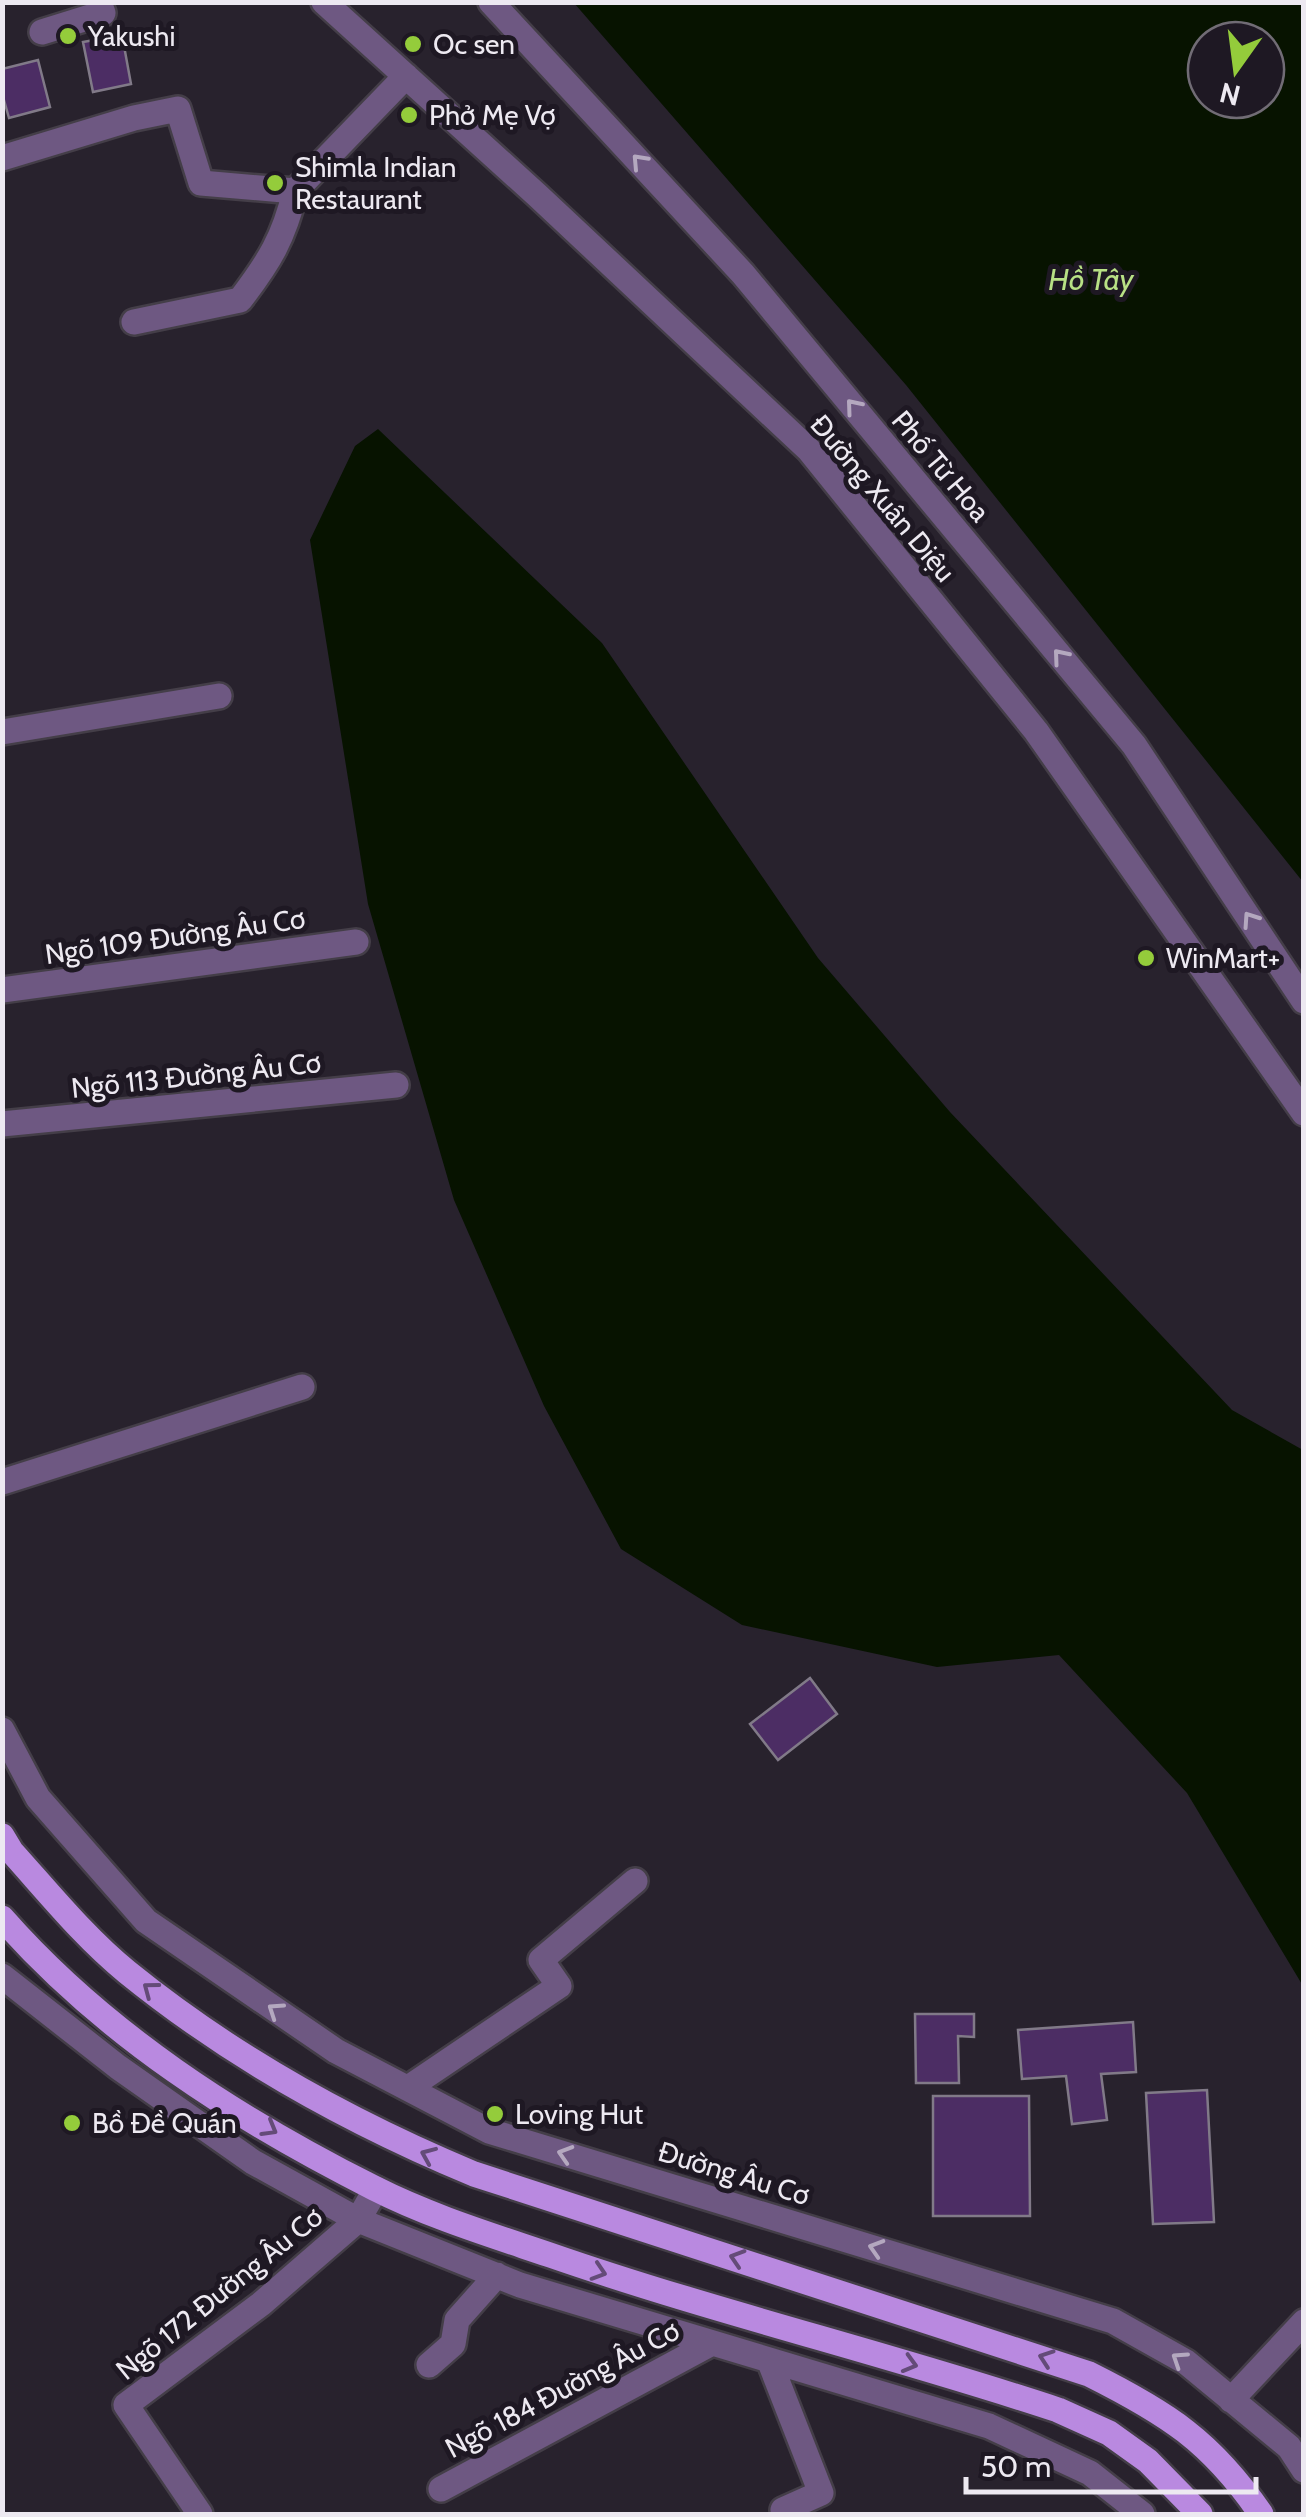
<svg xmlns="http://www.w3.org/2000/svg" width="1306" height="2517" font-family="Cabin,sans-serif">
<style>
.water{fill:#071300;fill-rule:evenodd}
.building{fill:#4c2d64;stroke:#817a88;stroke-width:2.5}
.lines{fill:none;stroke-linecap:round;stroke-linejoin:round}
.minor-casing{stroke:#443e48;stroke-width:30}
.major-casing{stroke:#443e48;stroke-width:30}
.minor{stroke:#6e5882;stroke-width:25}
.major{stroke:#b989e0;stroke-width:25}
.oneway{stroke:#b4a8bf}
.oneway2{stroke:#644b78}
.poi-dot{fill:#94cc3b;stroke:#1e1823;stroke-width:4}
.labels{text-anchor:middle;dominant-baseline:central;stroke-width:10;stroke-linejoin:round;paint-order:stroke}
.poi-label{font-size:28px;fill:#ede9f1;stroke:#1e1823;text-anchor:start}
.street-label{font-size:28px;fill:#ede9f1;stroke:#1e1823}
.water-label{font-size:30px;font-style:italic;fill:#b8e185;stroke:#1e1823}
</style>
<rect width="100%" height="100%" fill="#28222d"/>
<path class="water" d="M574 3H1303V882L906 385ZM1206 40H1266V100H1206Z
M378 429 602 643 818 958 950 1112 1232 1410 1303 1450V1986L1187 1793 1059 1655 937 1667 742 1625 621 1549 544 1406 454 1200 368 904 310 540 355 446Z"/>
<path class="building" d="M122 35 131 84 93 92 83 42Z
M38 60 50 107 9 118 2 93V69Z
M810 1678 837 1714 778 1760 750 1724Z
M915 2014H974V2037L958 2036 959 2083H916Z
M1133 2022 1136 2072 1101 2074 1107 2120 1072 2124 1066 2076 1022 2079 1018 2030Z
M1207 2090 1214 2222 1153 2224 1146 2093Z
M933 2096H1029L1030 2216H933Z"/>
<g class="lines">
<defs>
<path id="minor" d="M324 2 537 195 809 450 1036 731 1304 1113
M491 2 743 274 1134 745 1304 1001
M42 32 103 13 99 2
M2 158 134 118 178 109 201 183 295 191 406 76
M134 322 240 300C269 262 284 238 295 191
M2 732 219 696
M2 990 356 942
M2 1124 396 1085
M2 1482 302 1387
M2 1730 38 1798 146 1921 336 2051 489 2131 1113 2321 1186 2362 1289 2447 1304 2470
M2 1976 118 2067 253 2162 358 2220 520 2285 989 2426 1090 2473 1142 2514
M408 2088 559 1986 541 1960 635 1881
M769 2360 821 2493 783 2510
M429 2365 453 2344 457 2320 497 2275
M1231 2400 1304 2322
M441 2489 712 2343
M200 2514 126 2405 261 2304 358 2220 376 2189"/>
<path id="major" d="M2 1836 11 1851C48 1892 84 1937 127 1972 233 2058 349 2122 474 2174L1089 2374C1167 2413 1211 2441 1261 2514
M2 1918C104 2034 237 2119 374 2188 429 2216 491 2235 550 2255 717 2313 890 2354 1058 2410L1109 2433 1148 2461 1200 2514"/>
</defs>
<use href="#minor" class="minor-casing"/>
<use href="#major" class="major-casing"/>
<use href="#minor" class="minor"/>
<use href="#major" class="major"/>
</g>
<defs><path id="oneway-chevron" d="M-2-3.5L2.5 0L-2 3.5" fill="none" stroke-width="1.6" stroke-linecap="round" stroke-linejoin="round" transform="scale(2.5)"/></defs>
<g class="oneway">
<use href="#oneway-chevron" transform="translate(639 161) rotate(-133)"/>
<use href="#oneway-chevron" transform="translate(853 406) rotate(-130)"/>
<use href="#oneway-chevron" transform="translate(1060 656) rotate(-130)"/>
<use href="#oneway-chevron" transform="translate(1250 919) rotate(-124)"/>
<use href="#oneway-chevron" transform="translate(275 2010) rotate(-146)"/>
<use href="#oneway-chevron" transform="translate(565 2154) rotate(-163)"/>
<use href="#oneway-chevron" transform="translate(876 2248) rotate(-163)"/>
<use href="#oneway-chevron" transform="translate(1179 2359) rotate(-147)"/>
</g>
<g class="oneway2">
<use href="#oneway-chevron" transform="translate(150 1989) rotate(-143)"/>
<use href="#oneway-chevron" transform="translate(270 2129) rotate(30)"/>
<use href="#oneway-chevron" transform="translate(428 2155) rotate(-157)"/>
<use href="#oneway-chevron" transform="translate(737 2258) rotate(-162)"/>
<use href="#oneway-chevron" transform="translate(599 2272) rotate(18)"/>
<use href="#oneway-chevron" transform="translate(1046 2358) rotate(-161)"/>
<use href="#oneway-chevron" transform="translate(910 2364) rotate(16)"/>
</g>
<g class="poi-dot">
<circle cx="68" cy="36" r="10"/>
<circle cx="413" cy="44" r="10"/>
<circle cx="409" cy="115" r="10"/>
<circle cx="275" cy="183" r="10"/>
<circle cx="1146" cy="958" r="10"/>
<circle cx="495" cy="2114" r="10"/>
<circle cx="72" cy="2123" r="10"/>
</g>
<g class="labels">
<g class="poi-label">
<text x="88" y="36">Yakushi</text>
<text x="433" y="44">Oc sen</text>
<text x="429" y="115">Phở Mẹ Vợ</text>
<text x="295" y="167">Shimla Indian<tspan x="295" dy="32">Restaurant</tspan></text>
<text x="1166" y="958">WinMart+</text>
<text x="515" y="2114">Loving Hut</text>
<text x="92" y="2123">Bồ Đề Quán</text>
</g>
<g class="street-label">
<text transform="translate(941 466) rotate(50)">Phố Từ Hoa</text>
<text transform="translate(883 498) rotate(50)">Đường Xuân Diệu</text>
<text transform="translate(175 936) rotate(-8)">Ngõ 109 Đường Âu Cơ</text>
<text transform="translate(196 1075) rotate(-6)">Ngõ 113 Đường Âu Cơ</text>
<text transform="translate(734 2173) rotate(17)">Đường Âu Cơ</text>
<text transform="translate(219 2293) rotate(-39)">Ngõ 172 Đường Âu Cơ</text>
<text transform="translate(562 2389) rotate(-28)">Ngõ 184 Đường Âu Cơ</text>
</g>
<g class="water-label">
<text x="1091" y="279">Hồ Tây</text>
</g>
</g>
<rect width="1306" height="2517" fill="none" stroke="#ede9f1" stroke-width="10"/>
<g transform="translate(1236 70) rotate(194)"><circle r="48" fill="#1e1823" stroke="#716c75" stroke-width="2.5"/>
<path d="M0-8L18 38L0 25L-18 38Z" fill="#94cc3b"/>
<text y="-15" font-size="28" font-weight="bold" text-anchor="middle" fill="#ede9f1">N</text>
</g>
<path d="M966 2477v15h290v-15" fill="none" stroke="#ede9f1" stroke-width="5"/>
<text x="981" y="2477" font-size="30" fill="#ede9f1" stroke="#1e1823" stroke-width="8" paint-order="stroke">50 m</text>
</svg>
